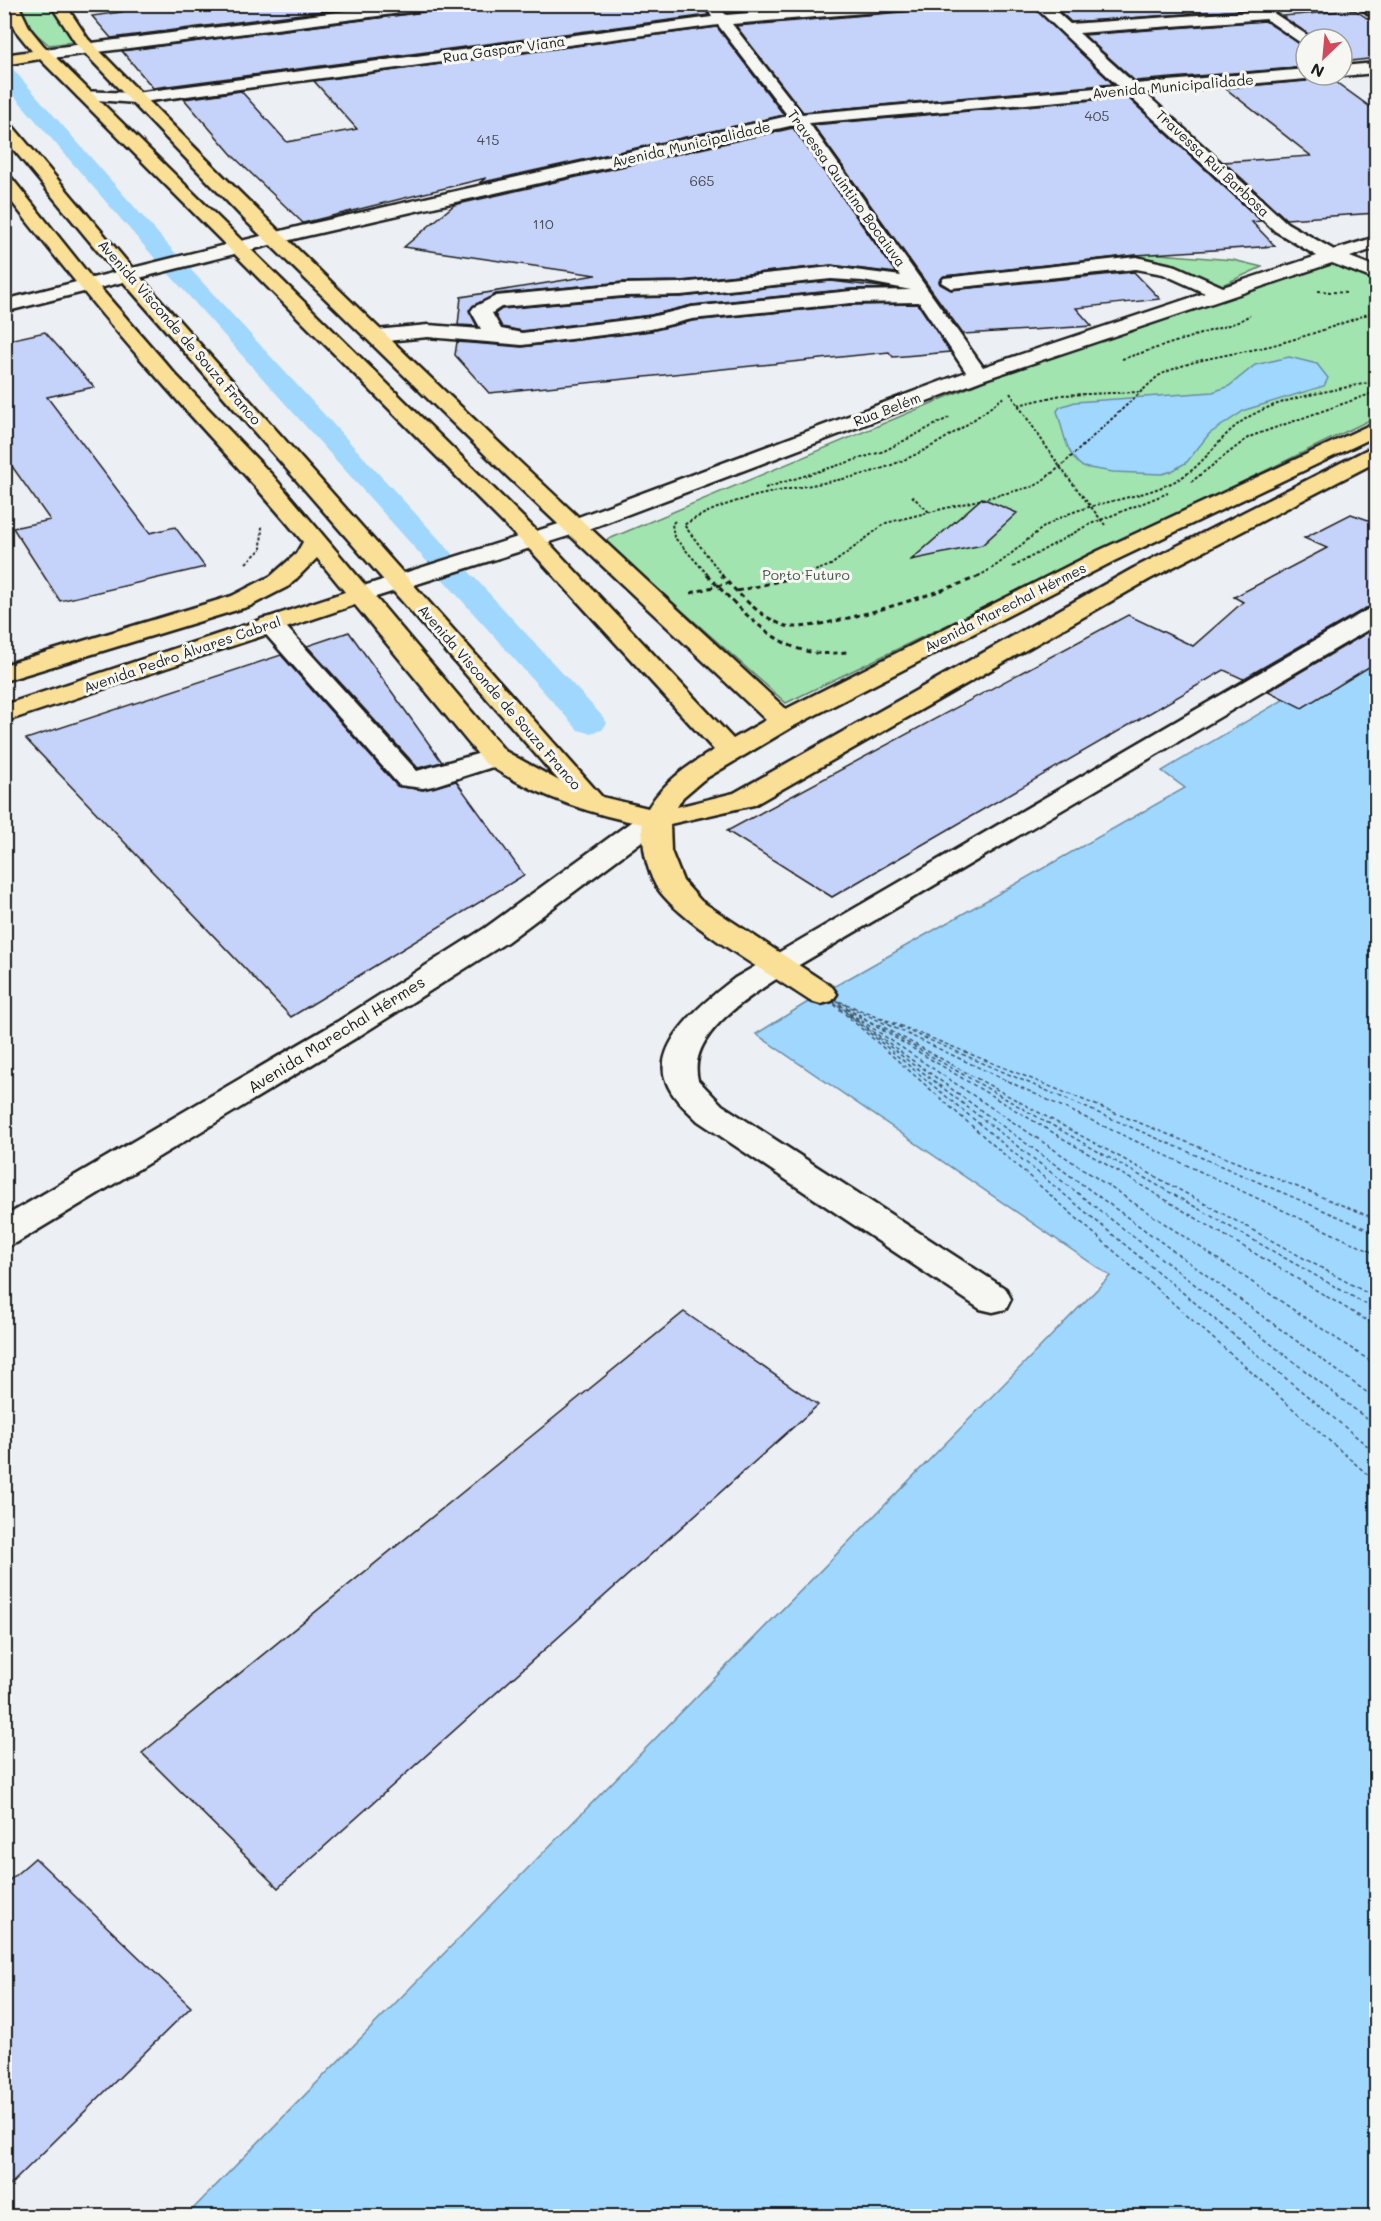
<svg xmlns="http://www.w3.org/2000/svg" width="1381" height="2221" font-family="Mali,sans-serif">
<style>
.green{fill:#a1e4af;stroke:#5e8066;stroke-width:1.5}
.water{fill:#9fd7ff;stroke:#6b8ca4;stroke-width:1.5}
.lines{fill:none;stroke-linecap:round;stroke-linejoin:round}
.canal{fill:#9fd7ff;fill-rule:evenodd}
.ferry{stroke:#435460;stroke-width:1.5;stroke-dasharray:4 3;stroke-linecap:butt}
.building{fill:#c5d2f9;stroke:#1c1c1c;stroke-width:1.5}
.minor-casing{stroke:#1c1c1c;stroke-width:5}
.major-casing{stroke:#1c1c1c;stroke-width:5}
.path-far1{stroke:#1c1c1c;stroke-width:2;stroke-dasharray:3 2;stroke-linecap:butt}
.path{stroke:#1c1c1c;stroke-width:3;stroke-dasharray:5 4;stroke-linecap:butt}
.minor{fill:#f6f6f2;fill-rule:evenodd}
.major{fill:#fadf96;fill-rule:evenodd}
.labels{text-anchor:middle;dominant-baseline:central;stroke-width:6;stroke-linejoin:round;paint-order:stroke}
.far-street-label{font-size:14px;fill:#1c1c1c;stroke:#f6f6f2}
.number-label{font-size:14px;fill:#464a53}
.far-park-label{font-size:14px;fill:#445848;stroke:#f6f6f2}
.street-label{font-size:16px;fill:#1c1c1c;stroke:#f6f6f2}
</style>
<rect width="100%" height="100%" fill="#eceff3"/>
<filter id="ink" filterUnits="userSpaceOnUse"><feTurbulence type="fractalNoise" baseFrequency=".0167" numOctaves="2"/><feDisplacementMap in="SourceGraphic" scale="12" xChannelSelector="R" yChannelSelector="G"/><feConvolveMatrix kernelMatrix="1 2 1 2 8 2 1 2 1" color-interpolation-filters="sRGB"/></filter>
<g filter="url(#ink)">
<path class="green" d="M19 5H49L74 39 73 42 49 45 28 27Z
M1147 253 1233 260 1262 267 1220 286 1164 263 1134 261 1128 254Z
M1336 261 1376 277V417L786 703 604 541 982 382Z"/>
<path class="water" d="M1289 357 1317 364 1328 378 1324 386 1245 410 1209 434 1187 462 1172 471 1162 474 1113 472 1083 467C1066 456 1063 429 1057 411L1060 407 1075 402 1213 392 1229 386 1255 365Z
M1376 645V2216H186L1110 1276 756 1034 821 994 1185 788 1162 771Z"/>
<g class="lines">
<path class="canal" d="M4 65 11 67 168 245 602 716 607 723 602 730 590 733 578 730 152 255 4 84Z"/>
<path class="ferry" d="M833 999 854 1007
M829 1000 1376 1482
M833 1000 842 1005
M832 1001 1376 1365
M837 1001 1376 1254
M834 1003 1376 1426
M840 1005 1376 1326
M846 1007 865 1018
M853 1007 1376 1233
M867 1012 1376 1219
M849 1014 1376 1399
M848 1015 1376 1453
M864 1018 1376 1310
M878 1024 1376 1298"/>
</g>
<path class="building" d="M117 4H379L111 38 92 16 122 12Z
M449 4H703L708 15 153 88 122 51 440 10Z
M720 4H828L727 13Z
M934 4H1030L1113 84 803 112 736 26 925 10Z
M1052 4H1252L1258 9 1071 22Z
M1355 10 1377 25V58L1342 62V39H1315L1282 16Z
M1265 21 1306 47V67L1135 81 1084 35Z
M717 27 784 115 479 183 486 178 303 223 234 157 184 99 241 91 287 142 357 129 314 81Z
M1315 75H1326L1377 112V213L1286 219 1224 162 1311 156 1225 88 1306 81Z
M1127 97 1261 221 1252 222 1275 246 1136 255 944 276 939 281 940 284 951 290 1134 272 1160 299 1076 308 1092 326 963 334 813 125Z
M793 128 896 273 831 265 681 281 623 282 496 294 469 310 477 326 458 325 461 297 596 275 404 247 454 205Z
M831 281 889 288 851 289 692 305 651 315 522 331 502 327 495 314 502 309 623 298 681 297Z
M918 304 950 352 893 357 889 352 489 393 455 355 457 342 522 347 651 331 692 321 851 305Z
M45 332 94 387 47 397 150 533 175 527 205 567 60 601 13 528 50 520 4 455V341Z
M982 498 1017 513 982 545 911 560Z
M1351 514 1377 523V606L1366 608 1243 679 1224 670 832 897 727 831 1128 615 1193 646 1243 602 1234 597 1327 548 1304 538Z
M1377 627V662L1302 708 1268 691Z
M349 632 442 762 418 768 307 646Z
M281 655 397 786 423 790 456 781 524 875 291 1017 26 739Z
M684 1312 818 1405 278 1888 142 1753Z
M35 1858 191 2007 4 2191V1885Z"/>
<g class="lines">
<defs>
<path id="minor" d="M401 4H447L440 8 44 59 36 54 44 49Z
M705 4H717L726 15 862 4H932L925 8 732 24 802 114 1118 86 1032 4H1048L1070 24 1269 10 1313 39H1306V45L1301 43 1266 19 1079 33 1135 84 1306 69V75H1313L1306 79 1145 93 1287 223 1334 250 1376 237V248L1350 257 1376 267V280L1332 263 985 379 581 532 360 602 351 600 348 595 351 590 565 522 966 372 919 302 851 303 692 319 651 329 522 345 428 337 376 342 369 340 366 336 369 332 376 330 428 325 481 329 471 311 474 307 496 296 623 284 681 283 831 267 901 276 794 125 302 237 4 312V300L301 226 788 116 718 25 135 103 84 99 78 97 76 94 78 91 135 93 712 17ZM1128 95 1275 231 1317 256 1223 287 1176 266 1136 257 944 278 941 282 951 288 1136 269 1163 274 1205 293 983 367 809 123ZM831 279 863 281 911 290 851 291 692 307 651 317 522 333 501 329 492 313 501 307 623 296 681 295Z
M1357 4H1374L1376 17 1371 16Z
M1376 63V73L1342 76 1339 75H1342V66Z
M1376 608V625L787 972C754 994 686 1033 698 1080L722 1105 1006 1289 1011 1299 1006 1309 993 1312 980 1309 698 1121C686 1109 672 1098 666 1081 651 1042 709 998 735 978L1367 610Z
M270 617 279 619 417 771 495 749 505 751 509 757 505 763 433 786 423 788 399 785 261 629 258 624 261 619Z
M656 809 666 811 670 817 666 823 507 942 359 1036 16 1243 4 1247V1217L337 1022 485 928 646 811Z"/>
<path id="major" d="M4 4H18L30 29 43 45 550 544 733 739 766 720 507 476 246 221 77 45 50 4H65L88 39C313 271 548 491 786 709L1098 551 1376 422V436L1114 561 792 727 703 780 683 797 677 807 734 793 1132 569 1368 449 1376 447V462L1150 579 754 805 670 824 671 851 683 881 701 901 832 987 837 994 832 1001 821 1004 810 1001C772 975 678 922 656 886 645 866 643 846 642 824 586 813 533 794 485 763L355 605 4 722V705L345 592 317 558 289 586 250 606 4 681V665L232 596 271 576 296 554 303 542C258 487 208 436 161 382 106 321 55 257 4 192V175L10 176 94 281 175 374 273 476 505 751 559 781 120 278 4 138V122L10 123 134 270 602 797 648 808C665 781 686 767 714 750L534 554 40 59 4 65V55L32 51 15 30Z"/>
</defs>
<use href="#minor" class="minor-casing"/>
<use href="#major" class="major-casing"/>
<path class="path-far1" d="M1318 291 1347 293
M1122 359 1238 322 1250 315
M1010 393 1060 467 1105 525
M1018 405 1061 395 1139 392
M1191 482 1249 437 1376 392
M765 488 884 451 950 417
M912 496 929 512
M675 521 672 524 674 537 709 576
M246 563 261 549 262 526
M1013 567 1088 525 1168 493
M723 576 684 525C735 492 798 490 856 476 912 463 961 431 1005 396
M801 576 831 565 886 523 1035 486 1060 467 1158 376C1191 359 1225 356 1261 348 1300 339 1338 325 1376 311
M978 576C1006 563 1025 538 1052 522 1090 500 1138 501 1177 480 1204 466 1217 439 1241 422 1275 397 1335 391 1376 381"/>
<path class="path" d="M707 575C735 603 769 644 810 652 822 655 835 653 847 652
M721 575C739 594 760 618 786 626 814 634 951 589 982 575
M737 591 805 575
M691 593 728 583"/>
<use href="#minor" class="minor"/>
<use href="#major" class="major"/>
</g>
</g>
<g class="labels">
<g class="far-street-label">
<text transform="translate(504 49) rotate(-8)">Rua Gaspar Viana</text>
<text transform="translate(1173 86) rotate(-5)">Avenida Municipalidade</text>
<text transform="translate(691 144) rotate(-13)">Avenida Municipalidade</text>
<text transform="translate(1213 163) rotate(43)">Travessa Rui Barbosa</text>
<text transform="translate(847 188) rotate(54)">Travessa Quintino Bocaiuva</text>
<text transform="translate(180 332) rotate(49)">Avenida Visconde de Souza Franco</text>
<text transform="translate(887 409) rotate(-21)">Rua Belém</text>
<text transform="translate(1005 607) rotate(-27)">Avenida Marechal Hérmes</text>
<text transform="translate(182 654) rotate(-19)">Avenida Pedro Álvares Cabral</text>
<text transform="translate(500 697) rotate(49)">Avenida Visconde de Souza Franco</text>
</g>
<g class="number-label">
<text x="1097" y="115">405</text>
<text x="488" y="139">415</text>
<text x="702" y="180">665</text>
<text x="543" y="223">110</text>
</g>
<g class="far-park-label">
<text x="806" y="574">Porto Futuro</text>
</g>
<g class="street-label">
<text transform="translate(336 1034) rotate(-32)">Avenida Marechal Hérmes</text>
</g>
</g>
<rect width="1381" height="2221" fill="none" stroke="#f6f6f2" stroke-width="24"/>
<rect x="12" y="12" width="1357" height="2197" fill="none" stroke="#1c1c1c" stroke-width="2" filter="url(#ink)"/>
<g transform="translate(1324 57) rotate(206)"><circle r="28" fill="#f6f6f2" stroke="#9f9f9c" stroke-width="1.5"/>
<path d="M0-4.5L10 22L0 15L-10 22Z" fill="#d1495b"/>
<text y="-9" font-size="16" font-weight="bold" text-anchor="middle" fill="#1c1c1c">N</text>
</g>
</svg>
